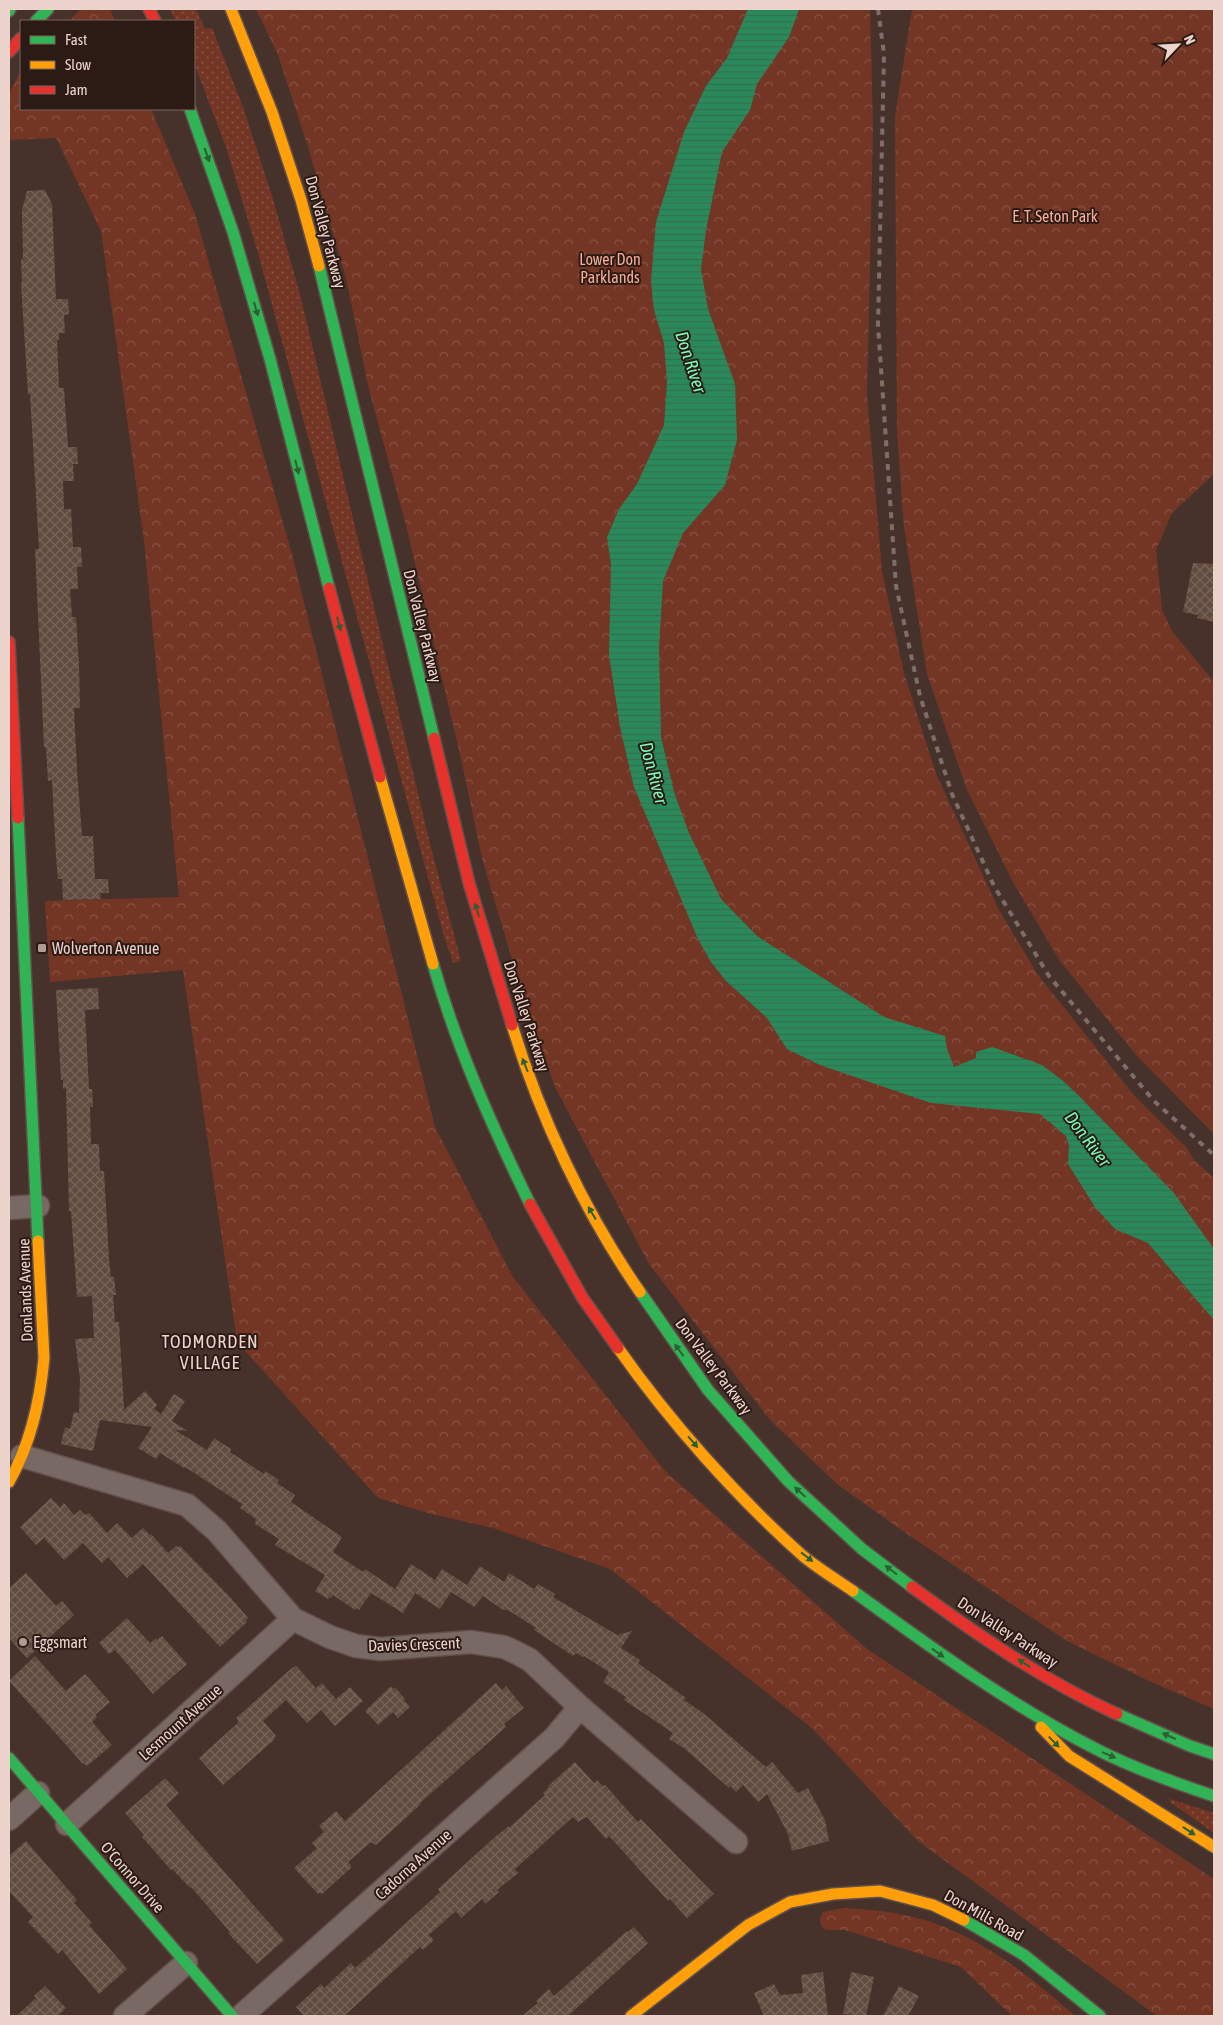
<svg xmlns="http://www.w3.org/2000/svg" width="1223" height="2025" font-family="'Asap Condensed',sans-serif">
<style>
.grass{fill:url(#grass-dots)}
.forest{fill:url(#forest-crowns)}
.water{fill:url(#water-rules)}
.building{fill:url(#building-cross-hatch)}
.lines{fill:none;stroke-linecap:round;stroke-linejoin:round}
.street-casing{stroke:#614f49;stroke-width:25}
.fast-casing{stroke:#614f49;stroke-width:14}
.slow-casing{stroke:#614f49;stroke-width:14}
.jam-casing{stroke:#614f49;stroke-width:14}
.street{stroke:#796965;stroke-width:22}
.fast{stroke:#30b455;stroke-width:11}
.slow{stroke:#ff9f0a;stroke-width:11}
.jam{stroke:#e5322d;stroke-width:11}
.rail{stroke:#7e6e6a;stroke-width:4;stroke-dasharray:6 6;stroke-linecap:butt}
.oneway{fill:#2e5f32}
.poi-dot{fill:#b29b93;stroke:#2c1a15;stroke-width:2}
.labels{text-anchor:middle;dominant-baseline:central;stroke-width:4;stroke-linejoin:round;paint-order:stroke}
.park-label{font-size:16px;fill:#f7ad97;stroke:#2c1a15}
.street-label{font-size:16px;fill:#ecd3cb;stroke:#2c1a15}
.poi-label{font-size:16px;fill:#ecd3cb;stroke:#2c1a15;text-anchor:start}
.water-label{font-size:18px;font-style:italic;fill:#79fcb5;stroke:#2c1a15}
.neighbourhood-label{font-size:18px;letter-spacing:1px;fill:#ecd3cb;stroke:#2c1a15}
</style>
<defs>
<pattern id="grass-dots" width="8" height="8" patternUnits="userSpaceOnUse" patternTransform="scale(1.25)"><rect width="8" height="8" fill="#743624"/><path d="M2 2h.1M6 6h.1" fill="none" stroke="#885242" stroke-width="1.8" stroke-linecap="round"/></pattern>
<pattern id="forest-crowns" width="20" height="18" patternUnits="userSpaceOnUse" patternTransform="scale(1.25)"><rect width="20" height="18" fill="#743624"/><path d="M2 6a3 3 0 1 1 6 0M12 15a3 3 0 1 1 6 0" fill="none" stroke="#885242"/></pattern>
<pattern id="water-rules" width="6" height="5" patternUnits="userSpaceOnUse" patternTransform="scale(1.25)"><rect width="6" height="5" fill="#2a895a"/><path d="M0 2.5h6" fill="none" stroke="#346f50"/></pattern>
<pattern id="building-cross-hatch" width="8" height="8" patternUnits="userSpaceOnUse" patternTransform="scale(1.25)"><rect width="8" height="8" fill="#614c40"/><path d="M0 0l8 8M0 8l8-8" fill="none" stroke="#78655a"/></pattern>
</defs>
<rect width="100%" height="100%" fill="#47322b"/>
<path class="grass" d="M170 9H196L205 29 212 28 243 107 273 199 301 298 429 840 461 961 453 963 444 936 258 253 226 147 194 63V21H176Z
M1164 1797 1214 1813V1833L1170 1802 1171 1800Z"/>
<path class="forest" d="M81 9H110L115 21H69Z
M256 9H870L873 127 867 395 882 571 904 673 936 774 999 910 1038 975 1132 1093 1187 1148 1194 1160 1214 1178V1709L1149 1681 1067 1641 910 1536 837 1484 770 1420 649 1264 555 1087 517 976 482 858 462 763 406 525 369 390 346 278 308 147 278 55Z
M912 9H1214V474L1172 513 1156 550 1162 610 1172 631 1214 682V1134L1137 1056 1060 961 1014 884 967 790 927 674 904 527 897 432 895 117Z
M21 71V109H151L195 214 293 558 435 1127 513 1277 665 1471 867 1649 1214 1879V2016H1157L918 1841 813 1729 610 1569 493 1528 428 1513 378 1498 237 1342 183 970 50 982 45 901 179 897 144 541 101 231 56 138 9 140V93Z
M844 1908C882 1910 921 1915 956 1932 1000 1952 1039 1984 1075 2016H1012L961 1967 845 1930H826L821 1926 820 1918 823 1912Z"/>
<path class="water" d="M748 9H799L789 37 757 84 750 110 722 152 706 230 701 269 708 309 735 384 737 440 725 485 683 533 663 581 659 647 661 737 674 792 689 833 721 899 757 936 884 1017 945 1036 947 1049 954 1067 976 1058V1052L992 1047 1042 1065 1062 1080 1077 1094 1173 1192 1214 1249V1320L1148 1243 1115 1229 1095 1207 1068 1164 1069 1145 1066 1136 1040 1114 931 1103 820 1065 787 1049 767 1018 726 981 711 962 698 939 634 787 620 727 609 655 611 564 607 537 619 509 637 484 664 425 667 382 664 343 654 310 651 281 656 222 684 132 706 86 727 58Z"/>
<path class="building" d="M45 190 52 204 56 299H68L69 314 64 315 65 333H59V340H57L59 388H64L68 447H77L78 464H73L74 481H63L64 509H71L73 547H81L82 567H77L78 589H70L72 617H76L79 665 80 708H74L77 770 82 836H93L95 879H108L109 893H100L101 899 63 900 62 879H58L56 857 52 780 48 781 46 747H44L35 549H39L30 394H28L21 283 22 282 21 259H23L22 210 27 191Z
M1193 563 1214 564V622L1197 618 1198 615 1183 612Z
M98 988 99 1009 85 1010 89 1089H92L93 1107H90L91 1144H99L100 1171H104L109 1259 111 1277H114L116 1295H113L115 1322H119L124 1410 145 1391 157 1405 154 1409 161 1414 174 1394 185 1401 172 1421 188 1431 175 1430 207 1450 214 1438 231 1449 230 1452 264 1474 265 1471 279 1480 277 1483 295 1495 291 1502 342 1537 333 1552 363 1572 365 1569 395 1589 411 1564 435 1580 442 1569 467 1585 480 1566 504 1582 509 1573 534 1589 538 1584 555 1594 553 1597 617 1635 632 1631 621 1648 640 1660 638 1663 686 1698 684 1700 703 1713 766 1767 772 1762 798 1793 808 1788 825 1820 829 1841 792 1851 788 1834 767 1794 758 1802 743 1785 736 1792 730 1786 729 1788 685 1749 669 1739 673 1733 624 1700 626 1697 603 1682 609 1672 584 1656 583 1657 576 1653 573 1656 534 1630 536 1628 508 1610H503L483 1596 474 1607 451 1592 440 1609 415 1593 403 1613 371 1593 359 1610 357 1608 355 1610 333 1595 331 1598 329 1597 328 1599 315 1591 325 1575 275 1545 279 1539 255 1524 256 1519 240 1508 242 1504 185 1467 184 1468 160 1453 156 1459 138 1448 152 1427 100 1420 93 1451 61 1444 65 1427 70 1429 74 1412 79 1413 80 1379 75 1339 94 1338 92 1296 77 1297 71 1211H69L66 1088 63 1089V1080H61L56 990Z
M51 1498 60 1507 64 1503 74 1515 80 1510 85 1515 89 1513 107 1533 117 1523 132 1538 143 1528 150 1535 151 1534 168 1553 176 1546 178 1547 180 1546 230 1597 248 1618 246 1620 247 1622 220 1647 143 1564 127 1578 108 1557 102 1563 83 1543 64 1560 44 1538 36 1545 20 1527Z
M26 1573 56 1606 62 1601 74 1615 27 1658 9 1638V1588Z
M127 1618 150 1643 156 1638 157 1640 162 1636 187 1664 153 1694 115 1650 109 1654 99 1643Z
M35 1656 66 1691 85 1674 110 1702 95 1715 97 1717 92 1722 112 1745 87 1766 84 1763 83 1764 9 1681Z
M296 1666 316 1688 322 1683 336 1699 350 1687 363 1701 335 1726 321 1710 307 1723 286 1700 263 1721 276 1736 274 1738 275 1739 223 1785 199 1758 239 1722 236 1718 292 1668Z
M496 1683 502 1690 506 1686 524 1708 504 1724 506 1727 420 1803 421 1804 397 1826 376 1845 371 1842 348 1862 351 1865V1868L322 1894 320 1893 318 1894 294 1868 317 1848 312 1843 324 1832 319 1826 336 1811 345 1821Z
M391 1686 393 1689 395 1687 405 1699 404 1700 410 1707 398 1718 393 1712 378 1725 365 1711Z
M575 1762 594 1783 597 1780 603 1786 605 1785 638 1822 641 1819 714 1894 687 1918 670 1899 668 1901 609 1836 606 1839 587 1817 578 1822 573 1817 515 1869 518 1873 497 1890 499 1892 485 1904 482 1899 461 1918 456 1911 431 1933 429 1935 434 1940 423 1950 420 1947 344 2016H304L296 2007 321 1984 324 1988 351 1963 355 1968 382 1945 440 1892 438 1889 496 1836 509 1826 510 1827 545 1795 543 1793 549 1787 548 1786Z
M165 1778 179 1793 166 1805 284 1940 257 1964 229 1934 230 1932 191 1887 190 1888 172 1869 171 1870 142 1837 144 1835 125 1813Z
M26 1841 77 1900 74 1903 92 1923 89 1925 127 1969 99 1994 62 1950 58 1954 28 1922 33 1917 9 1891V1856Z
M634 1927 648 1943 568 2016H522L538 2003 536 2001 549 1989 554 1996 627 1931 628 1932Z
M823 1972 828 2016H764L754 1993 774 1984 780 1995 803 1993 801 1975Z
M851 1972 874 1977 866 2016 843 2014Z
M45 1986 66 2008 58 2016H16L36 1998 34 1996Z
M899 1986 919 1996 908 2016H883Z"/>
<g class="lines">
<defs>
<path id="street" d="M9 1208 38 1206
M22 1456 187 1505 217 1531 293 1619 330 1637 356 1646 380 1649 471 1642 504 1647 517 1653 530 1660 580 1707 736 1842
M9 1819 38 1793
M67 1824 293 1619
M125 2016 186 1963
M241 2016 554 1738 580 1707"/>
<path id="fast" d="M9 11 10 9
M36 21 48 9
M190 109 233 232 270 359 329 588
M319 266 434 738
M18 818 38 1241
M433 964C457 1048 492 1126 530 1204
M640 1292 708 1390 788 1481 862 1549 912 1587
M853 1591C932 1648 1011 1706 1098 1750 1135 1769 1175 1783 1214 1796
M1117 1714 1190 1746 1214 1754
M9 1758 232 2016
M964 1920 1024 1955 1100 2016"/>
<path id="slow" d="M231 9 272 112 301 200 319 266
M380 777 433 964
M512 1025C540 1117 585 1213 640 1292
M618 1348C670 1422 736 1496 803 1556 819 1569 837 1580 853 1591
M9 1482C31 1443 40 1402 44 1358L38 1241
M1041 1727 1069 1756 1214 1847
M631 2016 748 1925 790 1902 833 1894 880 1891 933 1905 964 1920"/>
<path id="jam" d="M149 9 155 21
M9 52 21 38
M329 588 380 777
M9 642 18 818
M434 738 469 883 512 1025
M530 1204 582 1297 618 1348
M912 1587C976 1634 1044 1681 1117 1714"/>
</defs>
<use href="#street" class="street-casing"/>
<use href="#fast" class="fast-casing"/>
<use href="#slow" class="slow-casing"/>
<use href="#jam" class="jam-casing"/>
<use href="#street" class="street"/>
<use href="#fast" class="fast"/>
<use href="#slow" class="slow"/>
<use href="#jam" class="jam"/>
<path class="rail" d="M878 9 884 54 878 325 896 586 920 696 952 794 994 886 1049 976 1154 1101 1214 1155"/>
</g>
<defs><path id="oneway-solid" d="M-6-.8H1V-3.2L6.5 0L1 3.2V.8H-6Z" transform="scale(1.25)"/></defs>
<g class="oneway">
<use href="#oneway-solid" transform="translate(207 155) rotate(70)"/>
<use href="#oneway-solid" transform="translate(256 309) rotate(74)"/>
<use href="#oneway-solid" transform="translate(297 467) rotate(76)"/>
<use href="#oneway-solid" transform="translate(339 624) rotate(75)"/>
<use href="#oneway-solid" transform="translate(477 910) rotate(-107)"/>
<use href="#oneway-solid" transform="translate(525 1065) rotate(-112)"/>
<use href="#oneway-solid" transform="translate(592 1213) rotate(-121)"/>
<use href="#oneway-solid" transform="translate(679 1350) rotate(-126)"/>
<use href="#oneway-solid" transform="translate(693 1442) rotate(49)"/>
<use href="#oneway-solid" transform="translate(800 1492) rotate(-138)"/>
<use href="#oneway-solid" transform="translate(807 1557) rotate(38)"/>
<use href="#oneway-solid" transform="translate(891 1570) rotate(-143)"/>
<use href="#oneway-solid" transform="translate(938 1653) rotate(36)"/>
<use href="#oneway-solid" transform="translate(1024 1663) rotate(-147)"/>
<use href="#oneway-solid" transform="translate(1169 1736) rotate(-156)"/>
<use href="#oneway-solid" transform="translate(1054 1742) rotate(46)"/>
<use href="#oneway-solid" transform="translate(1109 1755) rotate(23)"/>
<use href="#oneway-solid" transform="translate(1189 1831) rotate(33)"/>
</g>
<g class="poi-dot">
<rect x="37" y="943" width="10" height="10" rx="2.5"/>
<circle cx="23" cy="1642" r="5"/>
</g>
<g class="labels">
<g class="park-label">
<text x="1055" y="216">E. T. Seton Park</text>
<text x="610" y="259">Lower Don<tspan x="610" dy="18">Parklands</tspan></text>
</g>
<g class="street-label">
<text transform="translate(326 232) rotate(75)">Don Valley Parkway</text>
<text transform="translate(423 626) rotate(76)">Don Valley Parkway</text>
<text transform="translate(527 1016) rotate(72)">Don Valley Parkway</text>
<text transform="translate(25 1290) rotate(-92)">Donlands Avenue</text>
<text transform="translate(714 1366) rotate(53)">Don Valley Parkway</text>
<text transform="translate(1008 1632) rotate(33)">Don Valley Parkway</text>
<text transform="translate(414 1644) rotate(-2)">Davies Crescent</text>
<text transform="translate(180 1722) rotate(-42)">Lesmount Avenue</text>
<text transform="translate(413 1864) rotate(-42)">Cadorna Avenue</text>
<text transform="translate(133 1877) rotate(49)">O'Connor Drive</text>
<text transform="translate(984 1915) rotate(29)">Don Mills Road</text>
</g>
<g class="poi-label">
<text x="52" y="948">Wolverton Avenue</text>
<text x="33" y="1642">Eggsmart</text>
</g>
<g class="water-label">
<text transform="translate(691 362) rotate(72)">Don River</text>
<text transform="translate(654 773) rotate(75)">Don River</text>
<text transform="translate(1088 1139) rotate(53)">Don River</text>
</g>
<g class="neighbourhood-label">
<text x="210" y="1341">TODMORDEN<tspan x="210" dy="21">VILLAGE</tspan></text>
</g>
</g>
<rect width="1223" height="2025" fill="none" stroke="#ecd3cb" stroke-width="20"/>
<rect x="20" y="20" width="175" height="90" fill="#2c1a15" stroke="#79645e"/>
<rect x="30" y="36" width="25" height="8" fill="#30b455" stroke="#79645e"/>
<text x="65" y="45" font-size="15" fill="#ecd3cb">Fast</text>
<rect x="30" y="61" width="25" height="8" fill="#ff9f0a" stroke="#79645e"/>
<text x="65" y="70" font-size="15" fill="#ecd3cb">Slow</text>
<rect x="30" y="86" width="25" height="8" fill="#e5322d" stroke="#79645e"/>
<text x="65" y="95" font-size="15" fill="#ecd3cb">Jam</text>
<g transform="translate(1178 45) rotate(65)" stroke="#2c1a15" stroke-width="4" paint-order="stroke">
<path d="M0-4L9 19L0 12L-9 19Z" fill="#ecd3cb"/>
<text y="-8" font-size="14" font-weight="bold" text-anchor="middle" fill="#ecd3cb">N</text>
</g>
</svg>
